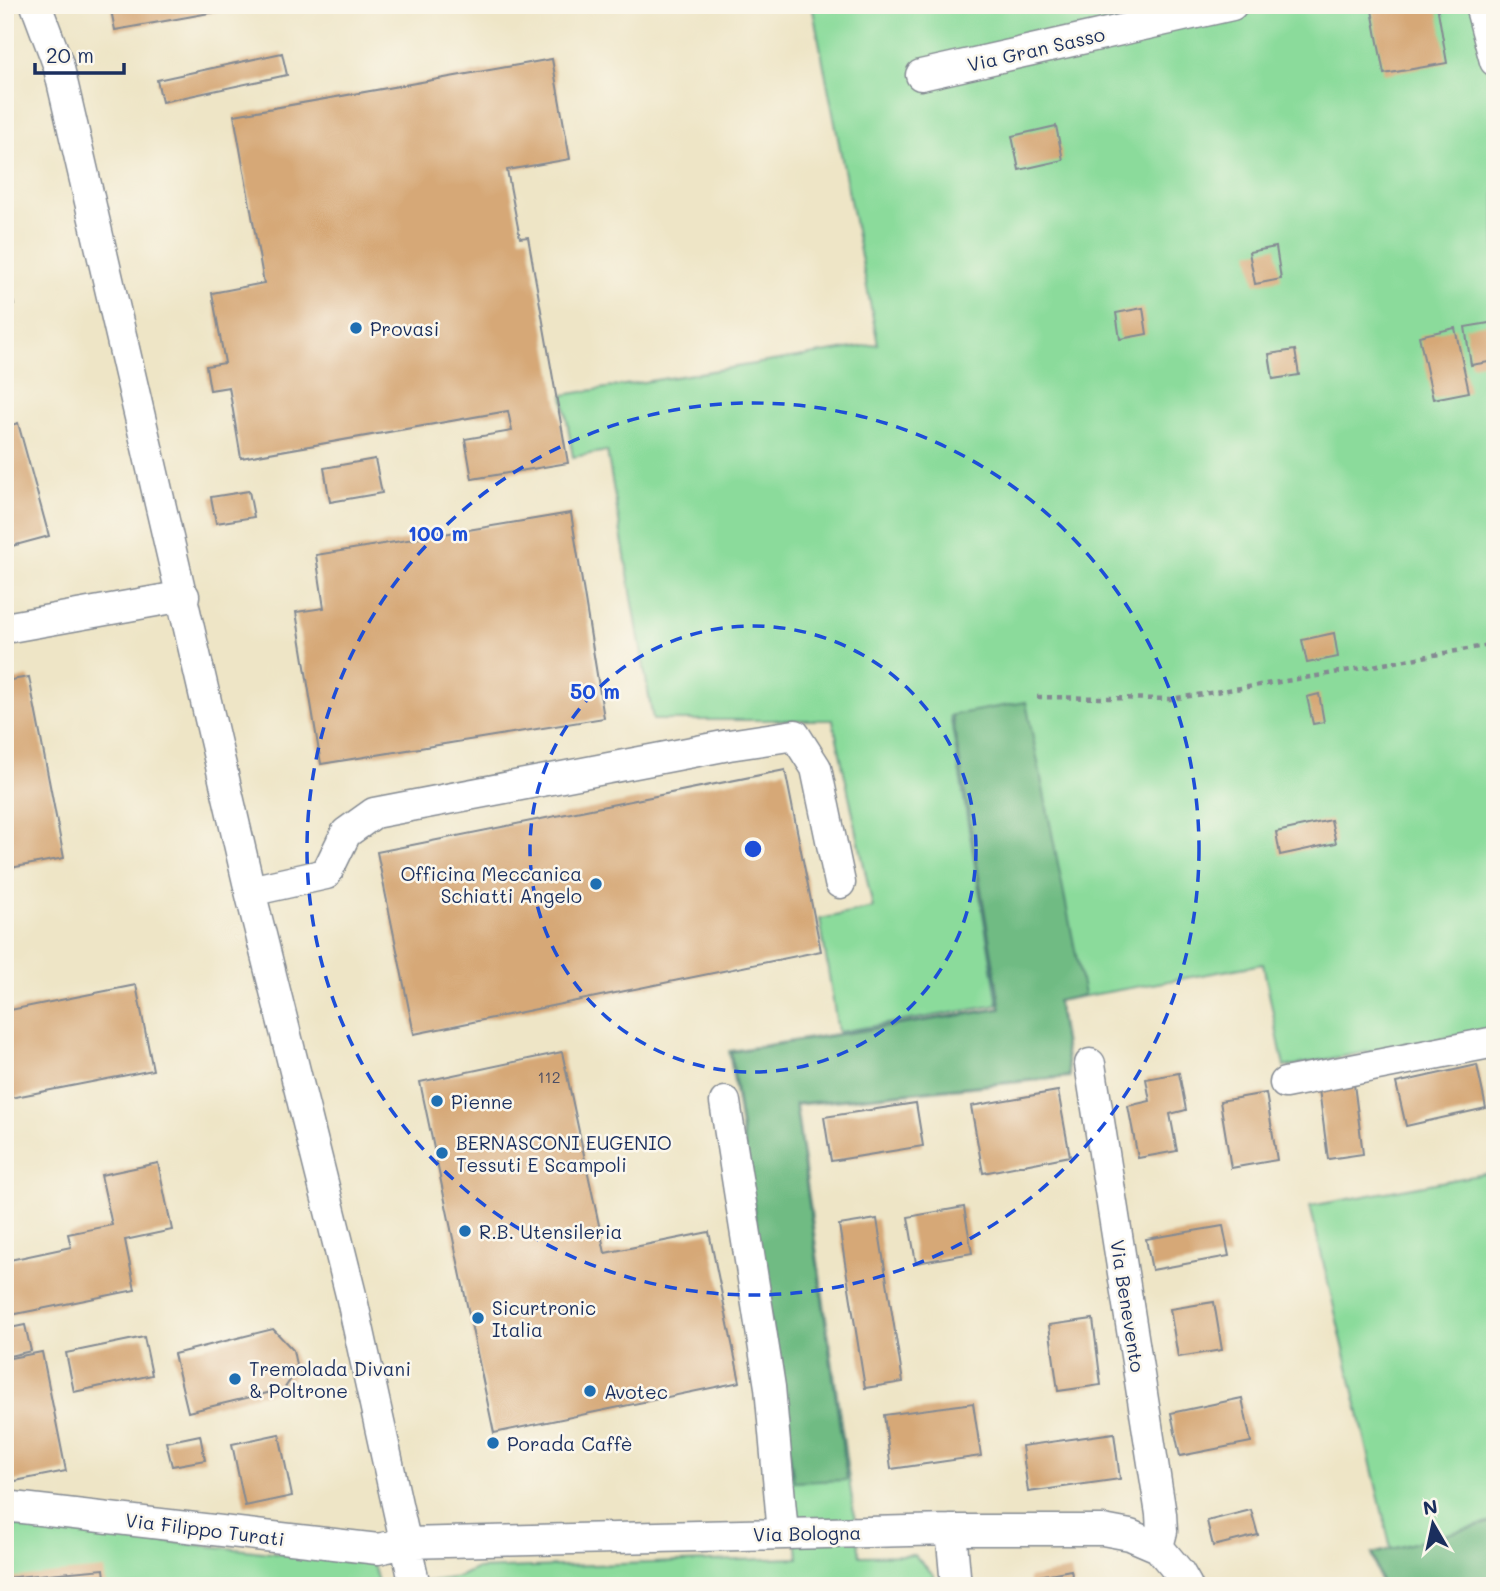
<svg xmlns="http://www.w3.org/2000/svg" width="1500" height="1591" font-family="Mali,sans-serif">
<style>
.green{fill:#8bdb9b;stroke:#53857c;stroke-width:2}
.forest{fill:#70bb83;stroke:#467570;stroke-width:2}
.building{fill:#d6a877}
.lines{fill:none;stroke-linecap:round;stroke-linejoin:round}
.minor-casing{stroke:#848a92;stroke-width:33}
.path{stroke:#848a92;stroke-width:4.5;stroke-dasharray:5 5;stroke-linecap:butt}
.minor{stroke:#fff;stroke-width:30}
.ring{fill:none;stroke:#1d4ed8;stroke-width:3.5;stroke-dasharray:12 9}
.poi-dot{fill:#1f6fb2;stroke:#fbf7ec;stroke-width:2.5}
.labels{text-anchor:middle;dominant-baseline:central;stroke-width:5;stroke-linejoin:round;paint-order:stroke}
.number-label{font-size:16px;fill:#4a4d64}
.street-label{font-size:19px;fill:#1b2f5e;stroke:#fbf7ec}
.poi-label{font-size:19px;fill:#1b2f5e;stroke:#fbf7ec;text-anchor:start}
.centre{fill:#1d4ed8;stroke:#fbf7ec;stroke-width:3.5}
.ring-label{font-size:21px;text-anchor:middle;font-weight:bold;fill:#1d4ed8;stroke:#fbf7ec;stroke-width:5;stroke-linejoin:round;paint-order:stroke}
</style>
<rect width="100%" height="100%" fill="#fbf7ec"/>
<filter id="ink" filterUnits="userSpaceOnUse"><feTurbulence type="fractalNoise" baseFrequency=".0143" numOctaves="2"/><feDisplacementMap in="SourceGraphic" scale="14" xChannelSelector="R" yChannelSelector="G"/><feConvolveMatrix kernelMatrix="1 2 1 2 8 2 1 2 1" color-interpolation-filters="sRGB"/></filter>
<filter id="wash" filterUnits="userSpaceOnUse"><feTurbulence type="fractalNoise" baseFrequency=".00686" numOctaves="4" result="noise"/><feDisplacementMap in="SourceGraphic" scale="28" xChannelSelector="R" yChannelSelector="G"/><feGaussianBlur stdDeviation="1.57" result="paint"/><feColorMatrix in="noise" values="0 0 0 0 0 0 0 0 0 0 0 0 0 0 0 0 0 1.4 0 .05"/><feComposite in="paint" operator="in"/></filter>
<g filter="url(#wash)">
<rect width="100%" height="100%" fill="#eee5c6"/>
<path class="green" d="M812 5H1495V1029L1284 1067 1263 964 1058 1001 1070 1077 796 1105 860 1556 914 1555 934 1575 935 1586H397L459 1577 475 1569 798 1558 785 1415 729 1051 1000 1008 950 715 998 1005 838 1032 820 919 873 908 833 720H653L607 451 573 457 563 395 878 344Z
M1495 1172V1586H1381L1372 1554 1391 1549 1310 1206Z
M5 1524 373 1564 379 1586H5Z"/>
<path class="forest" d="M1026 702 1084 995 1057 1001 1069 1076 795 1104 847 1480 794 1482 731 1052 1001 1009 952 715Z
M1495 1521V1586H1382L1373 1554Z"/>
<g id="blocks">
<path class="building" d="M110 5H243V7L115 30Z
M1371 5H1437L1447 63 1384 74Z
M282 53 287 75 162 102 157 80Z
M552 59 570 159 507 170 520 238 528 237 568 463 472 479 465 439 512 431 508 411 241 458 229 387 210 390 206 366 225 363 212 293 264 283 234 115Z
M1056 126 1063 160 1019 170 1012 136Z
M1276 247 1281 279 1255 284 1249 252Z
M5 265 14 305 5 307Z
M1143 308 1147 334 1120 339 1116 313Z
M1495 322V361L1471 365 1465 327Z
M1455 328 1469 392 1433 399 1419 336Z
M1295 350 1299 375 1273 379 1269 354Z
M18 423 49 536 5 548V427Z
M375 459 382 493 330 502 324 468Z
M249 491 254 517 216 523 211 497Z
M571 513 604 718 321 764 296 612 324 608 316 555Z
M1334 633 1338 657 1307 663 1302 640Z
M29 677 64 858 5 869V681Z
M1319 694 1324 722 1313 724 1307 697Z
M785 770 821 951 414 1034 377 852Z
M1331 820 1336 843 1280 855 1276 832Z
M136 985 153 1070 5 1099V1011Z
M562 1052 605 1253 709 1232 740 1382 494 1433 420 1082Z
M1477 1065 1486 1108 1406 1126 1396 1083Z
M1179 1073 1186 1110 1170 1114 1177 1151 1138 1158 1128 1106 1150 1101 1146 1079Z
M1354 1084 1363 1154 1328 1159 1319 1089Z
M1058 1091 1070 1156 983 1173 971 1106Z
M1266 1093 1277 1160 1231 1168 1220 1101Z
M916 1103 923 1146 831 1161 824 1117Z
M158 1163 172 1230 125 1240 135 1290 6 1316 5 1261 71 1247 68 1234 112 1225 101 1175Z
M964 1207 972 1253 916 1263 908 1217Z
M877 1219 903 1382 865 1388 839 1225Z
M1223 1226 1229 1256 1152 1270 1146 1239Z
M1214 1302 1222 1350 1178 1357 1170 1309Z
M1093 1319 1101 1385 1058 1391 1049 1325Z
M25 1325 31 1351 5 1357V1329Z
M273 1329 293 1350 297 1370 284 1389 188 1412 174 1354Z
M144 1337 152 1375 74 1392 66 1353Z
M42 1352 66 1471 10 1482 5 1469V1359Z
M1242 1398 1251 1442 1180 1456 1171 1413Z
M973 1403 981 1456 891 1469 884 1415Z
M1114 1433 1120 1479 1028 1492 1022 1446Z
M279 1434 292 1496 245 1506 232 1444Z
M200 1435 205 1460 172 1466 166 1442Z
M1251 1510 1258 1535 1213 1546 1207 1521Z
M104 1569 106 1586H5V1578Z
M1071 1570 1074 1586H1030L1028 1578Z"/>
</g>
</g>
<g filter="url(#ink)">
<use href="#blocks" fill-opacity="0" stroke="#848a92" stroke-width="2"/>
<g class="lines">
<defs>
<path id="minor" d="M36 5 58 64 250 891 351 1295 415 1586
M1480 5 1495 61
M921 75 1232 5
M5 628 184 596
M250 891 326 874 346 833 374 813 729 745 795 735 816 768 840 883
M1090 1064 1161 1514 1162 1531 1158 1547
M1285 1083 1495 1042
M725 1102 770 1387 783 1534
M5 1506 378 1549 405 1543 951 1530H1103L1130 1535 1158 1547 1179 1572 1187 1586
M951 1530 956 1586"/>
</defs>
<use href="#minor" class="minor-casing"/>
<path class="path" d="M1037 697 1171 699 1317 676 1495 644"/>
<use href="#minor" class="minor"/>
</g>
</g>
<g class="ring">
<circle cx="753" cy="849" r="223"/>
<circle cx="753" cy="849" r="446"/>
</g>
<g class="poi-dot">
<circle cx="356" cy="328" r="7"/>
<circle cx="596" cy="884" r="7"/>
<circle cx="437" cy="1101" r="7"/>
<circle cx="442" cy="1153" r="7"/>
<circle cx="465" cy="1231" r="7"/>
<circle cx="478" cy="1318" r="7"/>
<circle cx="235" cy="1379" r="7"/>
<circle cx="590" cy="1391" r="7"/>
<circle cx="493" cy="1443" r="7"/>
</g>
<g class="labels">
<g class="number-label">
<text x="549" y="1076">112</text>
</g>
<g class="street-label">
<text transform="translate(1036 49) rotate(-13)">Via Gran Sasso</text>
<text transform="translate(1128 1306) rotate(81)">Via Benevento</text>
<text transform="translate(205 1529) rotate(7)">Via Filippo Turati</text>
<text transform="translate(807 1533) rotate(-1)">Via Bologna</text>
</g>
<g class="poi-label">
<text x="370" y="328">Provasi</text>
<text x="582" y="873" text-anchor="end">Officina Meccanica<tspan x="582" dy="22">Schiatti Angelo</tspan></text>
<text x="451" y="1101">Pienne</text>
<text x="456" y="1142">BERNASCONI EUGENIO<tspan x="456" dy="22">Tessuti E Scampoli</tspan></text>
<text x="479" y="1231">R.B. Utensileria</text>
<text x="492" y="1307">Sicurtronic<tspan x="492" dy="22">Italia</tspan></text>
<text x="249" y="1368">Tremolada Divani<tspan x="249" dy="22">&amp; Poltrone</tspan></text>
<text x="604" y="1391">Avotec</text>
<text x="507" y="1443">Porada Caffè</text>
</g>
</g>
<circle cx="753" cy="849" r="10" class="centre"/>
<g class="ring-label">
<text x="438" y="541">100 m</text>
<text x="595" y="699">50 m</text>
</g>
<rect width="1500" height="1591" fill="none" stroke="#fbf7ec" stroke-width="28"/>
<g transform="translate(1433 1524) rotate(351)" stroke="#fbf7ec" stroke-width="5" paint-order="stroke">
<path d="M0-5L12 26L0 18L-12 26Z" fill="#1b2f5e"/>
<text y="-10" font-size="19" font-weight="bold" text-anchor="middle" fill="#1b2f5e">N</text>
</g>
<path d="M35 63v10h89v-10" fill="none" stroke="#1b2f5e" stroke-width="3.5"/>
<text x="46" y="63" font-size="21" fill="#1b2f5e" stroke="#fbf7ec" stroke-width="5" paint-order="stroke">20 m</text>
</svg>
